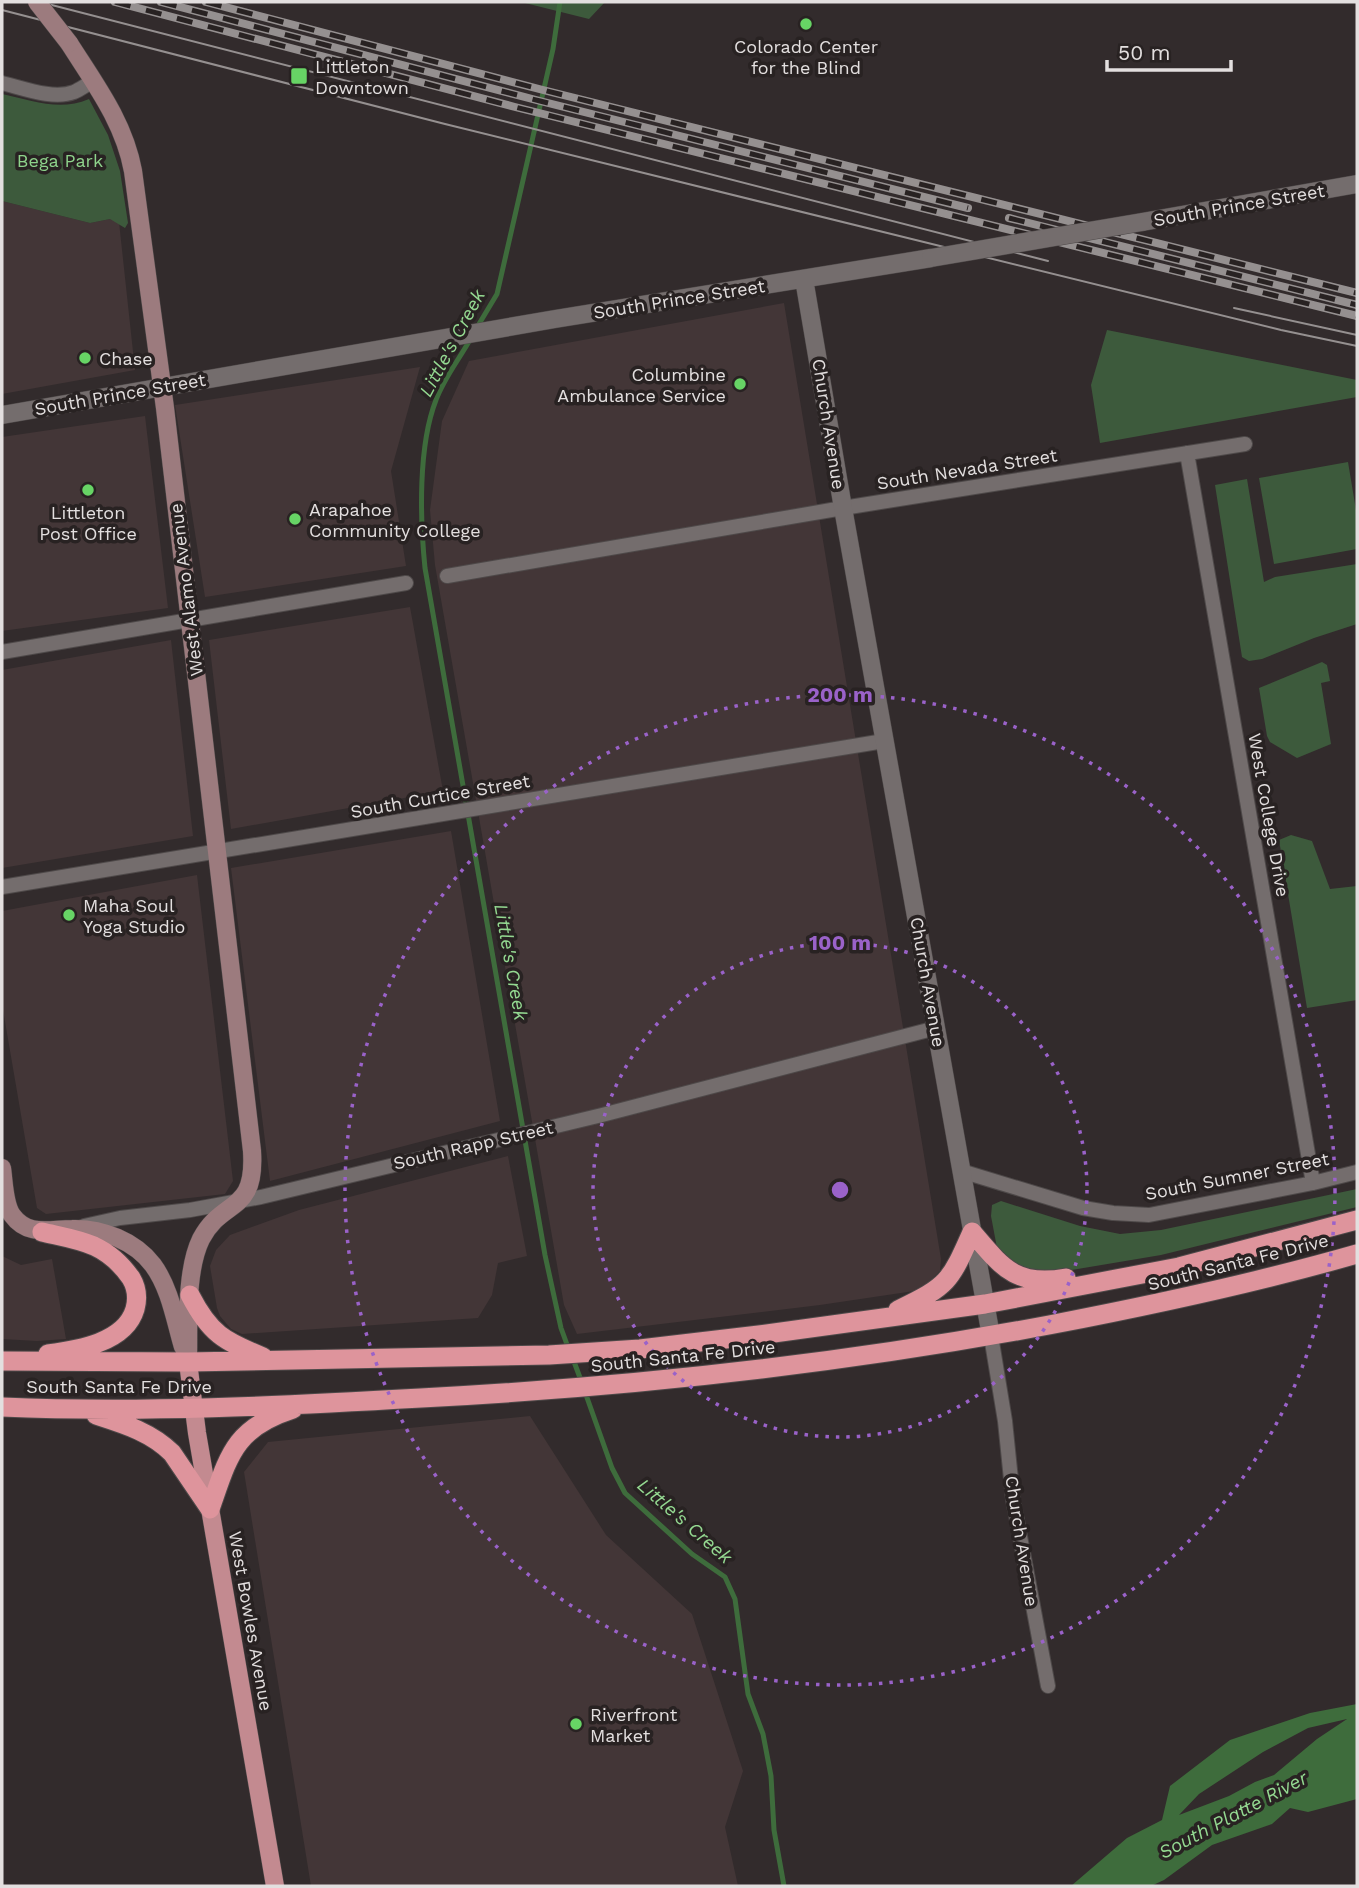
<svg xmlns="http://www.w3.org/2000/svg" width="1359" height="1888" font-family="'Work Sans',sans-serif">
<style>
.built{fill:#433637}
.green{fill:#3d5a3c}
.water{fill:#3e6c3c;fill-rule:evenodd}
.lines{fill:none;stroke-linecap:round;stroke-linejoin:round}
.stream{stroke:#3e6c3c;stroke-width:5}
.minor-casing{stroke:#4e4949;stroke-width:16}
.tertiary-casing{stroke:#4e4949;stroke-width:19}
.secondary-casing{stroke:#4e4949;stroke-width:19}
.primary-casing{stroke:#4e4949;stroke-width:19}
.trunk-casing{stroke:#4e4949;stroke-width:21}
.minor{stroke:#746d6d;stroke-width:14}
.tertiary{stroke:#746d6d;stroke-width:18}
.secondary{stroke:#9c7b7e;stroke-width:18}
.primary{stroke:#c38a90;stroke-width:18}
.trunk{stroke:#de949c;stroke-width:19}
.tram{stroke:#959090;stroke-width:2}
.rail-casing{stroke:#959090;stroke-width:8}
.rail{stroke:#282222;stroke-width:5;stroke-dasharray:16;stroke-linecap:butt}
.tertiary-bridge-casing{stroke:#4e4949;stroke-width:19;stroke-linecap:butt}
.secondary-bridge-casing{stroke:#4e4949;stroke-width:19;stroke-linecap:butt}
.tertiary-bridge{stroke:#746d6d;stroke-width:18}
.secondary-bridge{stroke:#9c7b7e;stroke-width:18}
.ring{fill:none;stroke:#9a62c9;stroke-width:3.5;stroke-dasharray:3.5 7}
.poi-dot{fill:#67d465;stroke:#282222;stroke-width:2.5}
.labels{text-anchor:middle;dominant-baseline:central;stroke-width:7;stroke-linejoin:round;paint-order:stroke}
.poi-label{font-size:18px;fill:#e3dfdf;stroke:#282222;text-anchor:start}
.park-label{font-size:18px;fill:#8ed38b;stroke:#282222}
.street-label{font-size:18px;fill:#e3dfdf;stroke:#282222}
.water-label{font-size:19px;font-style:italic;fill:#94d991;stroke:#282222}
.centre{fill:#9a62c9;stroke:#282222;stroke-width:3.5}
.ring-label{font-size:21px;text-anchor:middle;font-weight:bold;fill:#9a62c9;stroke:#282222;stroke-width:7;stroke-linejoin:round;paint-order:stroke}
</style>
<rect width="100%" height="100%" fill="#322b2c"/>
<path class="built" d="M2 201 90 223 110 219 119 222 135 370 2 394Z
M784 303 941 1259 940 1271 921 1290 820 1305 577 1334 564 1305 435 565 430 510 442 421 469 361Z
M420 367 391 471 406 566 205 597 175 405Z
M145 416 168 608 2 631V437Z
M410 607 443 791 231 829 209 640Z
M171 640 193 836 2 868V670Z
M451 831 500 1121 270 1181 231 868Z
M197 875 233 1181 225 1194 46 1214 37 1208 2 1004V911Z
M508 1156 527 1256 498 1263 492 1295 478 1318 242 1334 231 1329 220 1316 217 1308 210 1266 216 1250 230 1235 299 1210Z
M2 1256 21 1265 52 1259 66 1339 37 1341 2 1339Z
M530 1416 606 1535 692 1614 743 1771 725 1827 738 1886H311L244 1472 268 1442Z"/>
<path class="green" d="M521 2H605L589 19Z
M2 94C32 100 59 112 89 99L108 135 120 171 128 223 125 228 110 219 90 223 2 201Z
M1107 330 1357 380V397L1100 443 1091 385Z
M1348 462 1357 516V549L1274 564 1259 478Z
M1247 479 1264 582 1275 577 1357 564V624L1314 638 1262 659 1249 661 1242 657 1215 485Z
M1322 662 1327 665 1330 681 1321 683 1331 744 1297 758 1270 742 1267 736 1259 688Z
M1291 835 1312 841 1330 889 1357 886V1000L1307 1008 1279 840Z
M1357 1189V1207L1161 1255 1036 1276 1017 1266 997 1248 991 1216 992 1205 1001 1201 1080 1226 1120 1234 1161 1230Z"/>
<path class="water" d="M1357 1704V1799L1308 1812 1290 1808 1272 1824 1212 1845 1164 1880 1151 1886H1071L1127 1838 1162 1820 1170 1786 1230 1740 1310 1713ZM1347 1719 1317 1739 1274 1775 1255 1782 1229 1796 1179 1815 1199 1794 1263 1752 1308 1728Z"/>
<g class="lines">
<path class="stream" d="M476 329 497 294 553 49 560 2
M471 338C460 358 444 378 436 400 418 446 420 519 425 568L545 1255 561 1328 569 1350
M573 1359 582 1383
M585 1392 612 1468 625 1493 692 1554 725 1577 735 1599 748 1694 763 1734 771 1776 774 1830 784 1886"/>
<defs>
<path id="minor" d="M2 83C23 88 53 100 74 92 81 89 87 84 94 81
M1187 453 1313 1183
M447 576 843 508 1245 444
M2 652 406 583
M2 887 884 741
M961 1171 1083 1208 1113 1213 1149 1215 1313 1183 1357 1172
M84 1226 120 1218 190 1210 261 1197 602 1115 936 1028
M991 1336 1005 1421 1013 1499 1048 1686"/>
<path id="tertiary" d="M1142 222 1357 184
M804 279 843 508 991 1336
M2 415 555 319 931 258"/>
<path id="secondary" d="M69 43C95 84 124 122 133 171L165 408 252 1151C256 1215 223 1197 201 1239 185 1272 189 1326 188 1362
M2 1168C4 1181 4 1204 12 1215 28 1237 49 1229 72 1229 102 1228 135 1241 153 1265 170 1288 175 1320 183 1347"/>
<path id="primary" d="M188 1362 197 1433 275 1886"/>
<path id="trunk" d="M42 1232C59 1236 78 1239 94 1246 109 1253 122 1265 131 1278 137 1288 138 1298 135 1309 125 1343 77 1350 48 1354
M190 1295C210 1334 224 1341 263 1357
M898 1310C948 1286 950 1282 972 1232 1002 1267 1015 1287 1066 1278
M2 1361 188 1362 549 1355 640 1349 759 1335 985 1304 1179 1267 1357 1220
M2 1407C141 1413 282 1406 421 1398 632 1387 841 1364 1049 1325 1153 1305 1256 1283 1357 1254
M96 1415C124 1424 151 1432 172 1453L210 1509
M210 1509C229 1455 234 1428 293 1409"/>
</defs>
<use href="#minor" class="minor-casing"/>
<use href="#tertiary" class="tertiary-casing"/>
<use href="#secondary" class="secondary-casing"/>
<use href="#primary" class="primary-casing"/>
<use href="#trunk" class="trunk-casing"/>
<use href="#minor" class="minor"/>
<use href="#tertiary" class="tertiary"/>
<use href="#secondary" class="secondary"/>
<use href="#primary" class="primary"/>
<use href="#trunk" class="trunk"/>
<path class="tram" d="M40 2 1048 261
M2 10 445 124 1281 330 1357 346
M1234 308 1357 335"/>
<defs>
<path id="rail" d="M115 2 515 107 1357 316
M161 2 540 101 968 208
M206 2 543 90 1357 293
M1009 218 1357 305"/>
</defs>
<use href="#rail" class="rail-casing"/>
<use href="#rail" class="rail"/>
<defs>
<path id="tertiary-bridge" d="M931 258 1142 222"/>
<path id="secondary-bridge" d="M37 2 69 43"/>
</defs>
<use href="#tertiary-bridge" class="tertiary-bridge-casing"/>
<use href="#secondary-bridge" class="secondary-bridge-casing"/>
<use href="#tertiary-bridge" class="tertiary-bridge"/>
<use href="#secondary-bridge" class="secondary-bridge"/>
</g>
<g class="ring">
<circle cx="840" cy="1190" r="247"/>
<circle cx="840" cy="1190" r="495"/>
</g>
<g class="poi-dot">
<circle cx="806" cy="24" r="7"/>
<rect x="290" y="67" width="18" height="18" rx="3.5"/>
<circle cx="85" cy="358" r="7"/>
<circle cx="740" cy="384" r="7"/>
<circle cx="88" cy="490" r="7"/>
<circle cx="295" cy="519" r="7"/>
<circle cx="69" cy="915" r="7"/>
<circle cx="576" cy="1724" r="7"/>
</g>
<g class="labels">
<g class="poi-label">
<text x="806" y="46" text-anchor="middle">Colorado Center<tspan x="806" dy="21">for the Blind</tspan></text>
<text x="315" y="66">Littleton<tspan x="315" dy="21">Downtown</tspan></text>
<text x="99" y="358">Chase</text>
<text x="726" y="374" text-anchor="end">Columbine<tspan x="726" dy="21">Ambulance Service</tspan></text>
<text x="309" y="509">Arapahoe<tspan x="309" dy="21">Community College</tspan></text>
<text x="88" y="512" text-anchor="middle">Littleton<tspan x="88" dy="21">Post Office</tspan></text>
<text x="83" y="905">Maha Soul<tspan x="83" dy="21">Yoga Studio</tspan></text>
<text x="590" y="1714">Riverfront<tspan x="590" dy="21">Market</tspan></text>
</g>
<g class="park-label">
<text x="60" y="160">Bega Park</text>
</g>
<g class="street-label">
<text transform="translate(1239 205) rotate(-10)">South Prince Street</text>
<text transform="translate(679 299) rotate(-9)">South Prince Street</text>
<text transform="translate(120 394) rotate(-10)">South Prince Street</text>
<text transform="translate(829 424) rotate(81)">Church Avenue</text>
<text transform="translate(967 469) rotate(-9)">South Nevada Street</text>
<text transform="translate(186 590) rotate(-97)">West Alamo Avenue</text>
<text transform="translate(440 796) rotate(-10)">South Curtice Street</text>
<text transform="translate(1269 815) rotate(80)">West College Drive</text>
<text transform="translate(928 982) rotate(80)">Church Avenue</text>
<text transform="translate(473 1145) rotate(-13)">South Rapp Street</text>
<text transform="translate(1237 1176) rotate(-11)">South Sumner Street</text>
<text transform="translate(1238 1262) rotate(-14)">South Santa Fe Drive</text>
<text transform="translate(683 1356) rotate(-6)">South Santa Fe Drive</text>
<text x="119" y="1386">South Santa Fe Drive</text>
<text transform="translate(1022 1541) rotate(81)">Church Avenue</text>
<text transform="translate(251 1621) rotate(80)">West Bowles Avenue</text>
</g>
<g class="water-label">
<text transform="translate(452 343) rotate(-62)">Little's Creek</text>
<text transform="translate(511 962) rotate(80)">Little's Creek</text>
<text transform="translate(685 1521) rotate(41)">Little's Creek</text>
<text transform="translate(1233 1815) rotate(-28)">South Platte River</text>
</g>
</g>
<circle cx="840" cy="1190" r="10" class="centre"/>
<g class="ring-label">
<text x="840" y="702">200 m</text>
<text x="840" y="950">100 m</text>
</g>
<rect width="1359" height="1888" fill="none" stroke="#e3dfdf" stroke-width="7"/>
<path d="M1107 60v10h124v-10" fill="none" stroke="#e3dfdf" stroke-width="3.5"/>
<text x="1118" y="60" font-size="21" fill="#e3dfdf" stroke="#282222" stroke-width="5" paint-order="stroke">50 m</text>
</svg>
